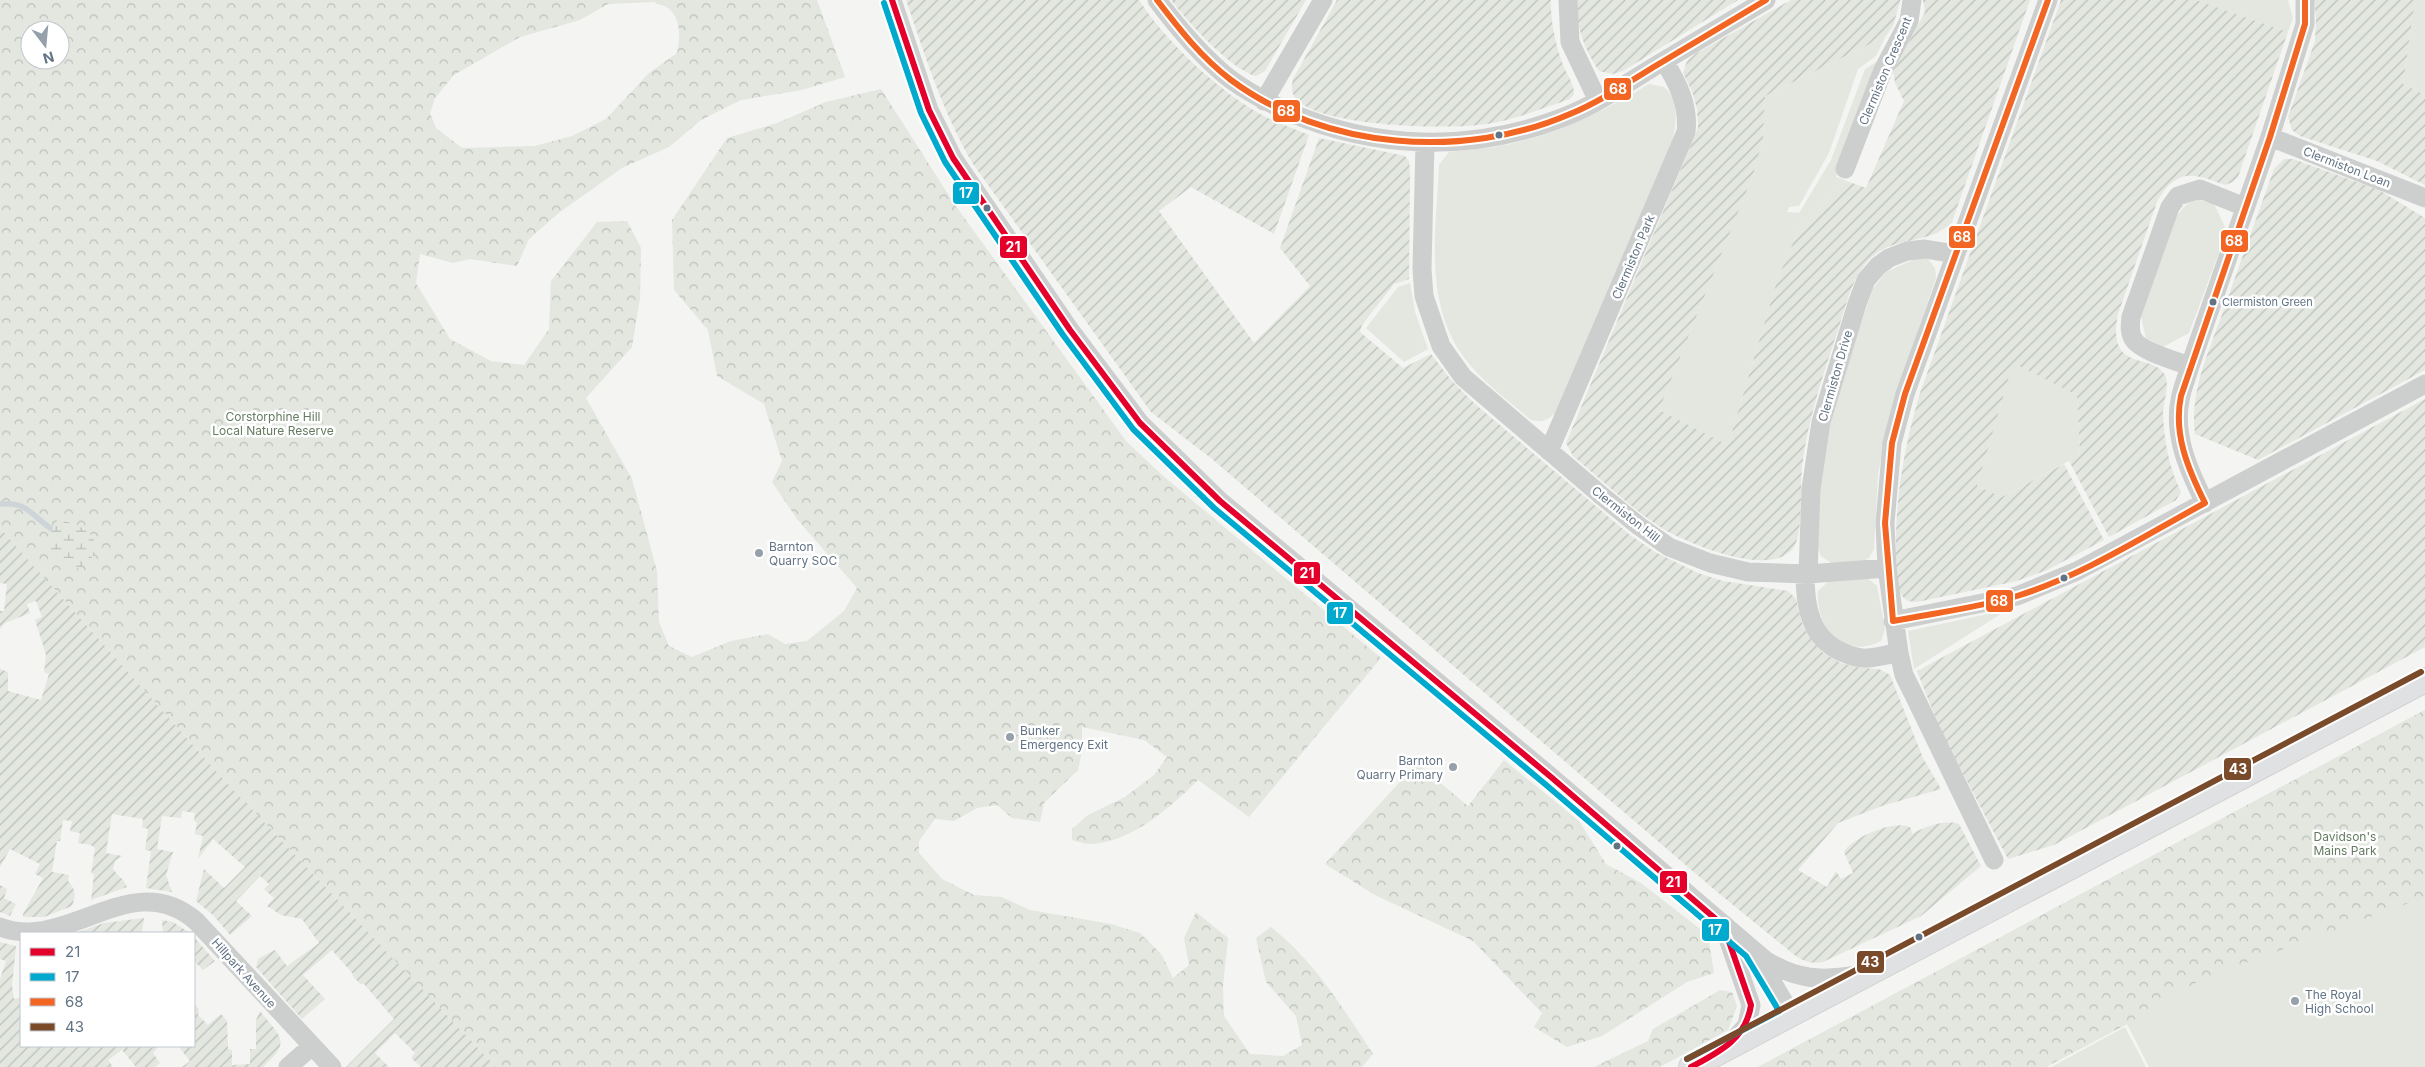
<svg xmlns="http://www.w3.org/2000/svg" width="2425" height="1067" font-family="Inter,sans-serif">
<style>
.green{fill:#e3e7e0}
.forest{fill:url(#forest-crowns);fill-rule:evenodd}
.wetland{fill:url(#wetland-marsh)}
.garden{fill:url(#garden-furrows)}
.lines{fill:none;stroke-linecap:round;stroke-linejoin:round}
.stream{stroke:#ced5d8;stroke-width:5.5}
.major-casing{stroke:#d1d2d1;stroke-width:26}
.minor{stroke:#cdcfcf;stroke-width:19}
.major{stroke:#e0e1e2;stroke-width:24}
.bus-1-casing{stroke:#fff;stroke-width:10}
.bus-2-casing{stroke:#fff;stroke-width:10}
.bus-3-casing{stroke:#fff;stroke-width:10}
.bus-4-casing{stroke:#fff;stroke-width:10}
.bus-1{stroke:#e4002b;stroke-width:6}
.bus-2{stroke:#00a9ce;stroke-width:6}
.bus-3{stroke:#f26522;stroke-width:6}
.bus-4{stroke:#7a4b2a;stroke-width:6}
.bus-dot{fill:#627384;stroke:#fff;stroke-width:2}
.poi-dot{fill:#95a0aa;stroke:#fff;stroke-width:2}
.labels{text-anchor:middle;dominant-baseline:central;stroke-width:5;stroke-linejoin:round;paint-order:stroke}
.bus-label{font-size:11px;fill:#627384;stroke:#fff;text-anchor:start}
.street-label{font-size:12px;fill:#627384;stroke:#fff}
.park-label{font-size:12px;fill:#657b61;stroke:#fff}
.poi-label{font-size:12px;fill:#627384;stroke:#fff;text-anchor:start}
.line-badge{stroke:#fff;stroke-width:2}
.badge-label{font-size:14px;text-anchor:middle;font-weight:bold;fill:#fff}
</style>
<defs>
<pattern id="forest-crowns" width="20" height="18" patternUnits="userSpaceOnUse" patternTransform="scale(1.25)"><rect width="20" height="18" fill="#e3e7e0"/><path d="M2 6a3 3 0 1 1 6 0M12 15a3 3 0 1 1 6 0" fill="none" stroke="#bbc0bb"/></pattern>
<pattern id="wetland-marsh" width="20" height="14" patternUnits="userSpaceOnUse" patternTransform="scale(1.25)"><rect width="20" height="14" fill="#e3e7e0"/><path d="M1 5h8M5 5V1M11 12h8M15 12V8" fill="none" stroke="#bbc0bb"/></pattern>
<pattern id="garden-furrows" width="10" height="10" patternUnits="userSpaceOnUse" patternTransform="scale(1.25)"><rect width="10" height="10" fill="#e3e7e0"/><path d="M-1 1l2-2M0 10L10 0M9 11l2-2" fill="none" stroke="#bbc0bb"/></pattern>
</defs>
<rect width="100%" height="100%" fill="#f4f4f2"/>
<path class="green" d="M2196 0H2288L2293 18 2288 32Z
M2415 0H2425V95L2403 84Z
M1886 36 1876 56 1858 69 1829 153 1799 206 1789 207 1787 212 1799 213 1831 160 1865 69 1876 62 1836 177 1847 181 1797 233 1777 281 1728 445 1659 410 1753 175 1763 139 1765 96Z
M1649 84 1664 87C1679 99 1677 124 1672 141L1556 412C1548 420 1543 423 1531 420 1511 403 1488 386 1471 366 1422 310 1436 234 1439 165L1449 152C1464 150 1479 149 1494 147 1550 138 1601 113 1649 84Z
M2196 199 2214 204 2225 227 2226 234 2189 333 2163 347 2146 338 2141 317 2177 215 2187 204Z
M1915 259H1928L1935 268 1936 278 1893 403 1878 474 1874 549 1869 558 1860 562 1833 564 1821 556 1818 548 1820 483 1830 424 1848 361 1873 289 1886 272Z
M1410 283 1415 312 1428 349 1404 362 1366 328 1398 287Z
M2013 362 2077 395 2080 455 2002 497 1977 486Z
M1866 577 1877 586 1885 629 1881 641C1845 660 1815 628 1818 591L1829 581Z
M2007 610 1914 669 1908 631Z
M2425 710V1067H2149L2127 1024 2046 1067H1758Z
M2125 1027 2146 1067H2051Z"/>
<path class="forest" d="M0 0H817L845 77 802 90 741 100 701 120 669 147 622 168 560 212 529 239 517 266 470 259 453 263 420 254 416 283 450 339 491 361 524 365 549 329 551 281 597 222 627 221 641 248 640 298 632 347 586 398 632 479 657 571 659 622 669 646 692 657 731 641 768 634 785 644 807 641 844 611 857 588 797 519 772 482 782 461 764 404 717 376 708 330 674 290 672 220 727 138 777 123 826 102 881 89 955 205 1126 441 1162 475 1381 658 1249 817 1198 780C1171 807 1132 842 1091 844 1085 844 1078 842 1072 840V829L1088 815 1125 797 1154 775 1167 757 1144 740 1082 727V751L1078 770 1044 803 1040 822 1012 818 997 805 977 808 954 821 935 819 919 841V853L942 879 974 895 1002 897 1030 910 1111 924 1140 933 1162 955 1173 978 1189 965 1184 938 1196 912 1228 938 1223 986 1224 1016 1250 1054 1283 1056 1302 1045 1296 1016 1266 982 1256 938 1271 927C1314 961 1343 1008 1373 1054L1362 1067H496L225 781 0 528ZM654 2C658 4 665 6 668 8 682 19 680 39 677 53L649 73 606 119 572 136 535 146 462 148 436 128 430 113 435 98 454 75 520 37 580 20 608 4ZM30 30H60V60H30Z
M2425 710V897L2202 979 2127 1024 2046 1067H1758Z
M1504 760 1579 821 1606 864 1641 883 1708 935 1714 973 1687 982 1602 1036 1567 1047 1534 1027 1542 1013 1473 941 1375 895 1325 864 1417 763 1468 806Z
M1720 990 1732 992 1737 1006 1728 1030 1660 1067H1594L1648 1041 1653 1029Z"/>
<path class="wetland" d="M58 520C76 523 96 530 97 552L81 569C70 567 64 559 53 555 48 540 47 531 58 520Z"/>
<path class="garden" d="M906 0H1139C1165 41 1222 95 1266 117 1280 124 1295 129 1309 135L1274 234 1191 187 1159 211 1254 343 1310 286 1280 248 1319 138 1405 156 1409 161 1410 171 1409 279 1394 284 1362 325 1360 332 1403 368 1431 354 1452 381 1475 404 1630 535 1655 552 1698 573 1723 581 1788 591 1796 599 1803 627 1822 652 1841 663 1861 668 1879 669 1890 675 1923 758 1941 789 1882 806 1838 823 1798 870 1827 887 1836 871 1841 879 1853 873 1844 852C1851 838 1897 818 1911 828L1912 834C1923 827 1945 819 1959 824L1981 866 1921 916 1823 962C1813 964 1806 962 1797 957L1716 891 1212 459 1151 412 973 164C943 113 925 56 906 0Z
M1171 0H1306L1265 71 1256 76C1231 70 1187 21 1171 0Z
M1337 0H1551C1550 21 1556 46 1563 65 1567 75 1574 83 1574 94L1570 99C1543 108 1515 120 1487 124 1449 130 1324 127 1297 100 1291 94 1291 86 1293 79Z
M1577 0H1738L1623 71 1613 74 1599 71C1585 50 1575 26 1577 0Z
M1791 0H1900V2L1893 26 1886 36 1765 96 1763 139 1753 175 1659 410 1728 445 1777 281 1797 233 1847 181 1866 188 1904 101 1895 83 1893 71 1925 12 1923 0H2030L1952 222C1925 250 1884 230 1859 273 1849 290 1844 312 1838 330 1823 375 1808 419 1802 466 1800 486 1803 529 1795 545 1776 581 1690 544 1665 530 1636 513 1600 478 1573 456L1566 443 1698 128 1697 109 1692 91 1683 73 1687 61 1695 54Z
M2061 0H2196L2288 32 2238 177 2233 182 2225 185C2194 173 2176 167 2157 202L2118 314C2106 374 2153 352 2165 375 2170 387 2163 401 2163 413 2164 441 2169 467 2181 492L2176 500 2109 537 2069 461 2080 455 2077 395 2013 363 1977 486 2002 497 2064 464 2104 540 2047 570 2017 581 1917 602 1908 601C1894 593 1896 570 1896 555 1895 499 1904 447 1920 393Z
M2314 0H2415L2403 84 2425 95V185L2377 161 2300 136 2292 130 2288 117 2315 41 2316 18Z
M2284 159H2293L2379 190 2425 218V370L2258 460 2195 434C2189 390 2211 347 2225 306 2241 260 2258 214 2274 169Z
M2425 399V647L2054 845 2008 859 1942 734 1917 671Z
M0 528 225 781 496 1067H421L411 1058 415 1053 395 1033 375 1053 389 1067H346L394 1019 364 984H360L352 975 353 974 332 950 303 975 325 999 302 1019 256 967 258 959 275 950 287 966 319 943 302 919 281 915 267 906 274 898 264 889 269 884 260 876 236 901 252 916 230 935 213 915 196 901 204 869 224 888 245 867 213 839 198 859 203 836 195 834 197 822 194 821 195 813 182 811 181 818 162 816 157 849 173 852 166 875 172 892 146 888 151 851 145 850 148 829 142 827 143 819 112 814 106 853 122 856 115 861 113 869C118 876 124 879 127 887L91 900 94 874H91L95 848 91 845 78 843 80 833 70 831 72 821 63 820 60 841H57L52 872 69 875 68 881C76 890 76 895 72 906L44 917H23V914L43 878 35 874 40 864 10 849 0 867V669L8 672V691L41 700 49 674 44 672 46 655 35 620 42 617 36 601 27 604 30 613 5 623 0 629V611H4L7 584 0 583Z
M0 885 7 889 4 898 16 904 10 916 0 912Z
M144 918 142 933H76L104 923Z
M162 920 173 922 190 933H163Z
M194 937 215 961 203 970 194 961Z
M0 942 16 946 12 986 14 999 21 998V1046H159L153 1053 160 1063 155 1067H136L122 1050 108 1060 113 1067H0V979L6 961 0 959Z
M194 1004 199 1009 198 1015 208 1025 221 1014 227 1021 228 1049 232 1050V1065L250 1064V1049H256V1020L260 1011C281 1038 292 1041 263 1067H182L190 1061 178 1046H194Z"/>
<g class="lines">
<path class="stream" d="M0 504C28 502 30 514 50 528"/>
<defs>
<path id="major" d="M1691 1067 2425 680"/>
</defs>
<use href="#major" class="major-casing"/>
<path class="minor" d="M892 0 929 110 953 158 1070 330 1140 423 1220 501 1551 777 1765 960C1797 980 1821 981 1858 975
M1157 0C1175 24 1195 48 1217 68 1237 87 1265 101 1291 113 1376 149 1469 152 1556 120 1591 108 1621 87 1652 68 1690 45 1728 23 1766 0
M1568 0 1570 42 1598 101
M1264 101 1323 0
M2270 137 2425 198
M1425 143 1422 269 1424 296 1441 346 1463 377 1602 496 1639 526 1669 547 1710 563 1748 572 1808 574 1887 568
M1845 169 1883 70 1909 21 1912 0
M2190 366C2176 361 2141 351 2134 340 2129 333 2130 325 2131 317L2170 207 2178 196 2200 189 2245 207
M1549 451 1686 132C1689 106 1678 83 1664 61
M2205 503C2189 471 2173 436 2180 400 2182 388 2187 377 2190 366L2270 137 2305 24V0
M1805 574C1805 606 1810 638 1842 652 1851 656 1859 659 1868 658 1879 657 1889 654 1899 653
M1808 574 1811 489 1821 422 1857 304 1866 280 1878 266 1889 258 1907 251 1925 249 1955 254
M1893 621 2017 596 2077 571 2425 384
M1994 860 1912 691 1904 675 1899 653 1887 568 1885 523 1892 443 1905 394 2048 0
M1722 926 1727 936 1751 1005 1747 1025 1732 1042
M0 927C68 953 131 865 196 921L332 1067
M1758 958 1791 1014
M288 1067 312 1046"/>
<use href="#major" class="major"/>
<defs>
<path id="bus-1" d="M892 0 929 110 953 158 1070 330 1140 423 1220 501 1551 777 1718 921 1727 936 1751 1005C1746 1039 1719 1052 1691 1067"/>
<path id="bus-2" d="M884 3 921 113 945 162 1063 335 1133 429 1214 508 1545 784 1746 956 1779 1011 1687 1059"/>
<path id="bus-3" d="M1157 0C1179 29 1202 58 1231 80 1325 150 1464 160 1570 114 1599 102 1626 84 1652 68 1690 45 1728 23 1766 0
M2048 0 1905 394 1892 443 1885 523 1893 621C1934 613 1977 608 2017 596 2084 575 2144 536 2205 503 2188 469 2173 434 2181 396L2270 137 2305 24V0"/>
<path id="bus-4" d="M1687 1059 2421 672"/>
</defs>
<use href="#bus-1" class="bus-1-casing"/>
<use href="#bus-2" class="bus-2-casing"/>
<use href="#bus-3" class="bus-3-casing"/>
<use href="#bus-4" class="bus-4-casing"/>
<use href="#bus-1" class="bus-1"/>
<use href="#bus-2" class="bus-2"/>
<use href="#bus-3" class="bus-3"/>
<use href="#bus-4" class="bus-4"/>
</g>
<g class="bus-dot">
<circle cx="1499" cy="135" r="4.5"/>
<circle cx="987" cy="208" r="4.5"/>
<circle cx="2213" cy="302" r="4.5"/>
<circle cx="2064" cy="578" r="4.5"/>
<circle cx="1617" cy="846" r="4.5"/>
<circle cx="1919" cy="937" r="4.5"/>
</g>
<g class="poi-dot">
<circle cx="759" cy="553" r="5"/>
<circle cx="1010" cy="737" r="5"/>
<circle cx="1453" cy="767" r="5"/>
<circle cx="2295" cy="1001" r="5"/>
</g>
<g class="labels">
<g class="bus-label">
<text x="2222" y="302">Clermiston Green</text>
</g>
<g class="street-label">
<text transform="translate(1885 71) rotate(-67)">Clermiston Crescent</text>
<text transform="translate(2347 167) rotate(21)">Clermiston Loan</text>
<text transform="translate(1633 257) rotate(-67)">Clermiston Park</text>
<text transform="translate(1835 376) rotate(-74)">Clermiston Drive</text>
<text transform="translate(1626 514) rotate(38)">Clermiston Hill</text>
<text transform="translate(244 973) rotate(48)">Hillpark Avenue</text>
</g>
<g class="park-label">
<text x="273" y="416">Corstorphine Hill<tspan x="273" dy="14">Local Nature Reserve</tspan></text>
<text x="2345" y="836">Davidson's<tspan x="2345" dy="14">Mains Park</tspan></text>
</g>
<g class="poi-label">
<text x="769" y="546">Barnton<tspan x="769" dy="14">Quarry SOC</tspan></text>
<text x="1020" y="730">Bunker<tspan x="1020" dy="14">Emergency Exit</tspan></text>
<text x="1443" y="760" text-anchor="end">Barnton<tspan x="1443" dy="14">Quarry Primary</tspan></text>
<text x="2305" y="994">The Royal<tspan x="2305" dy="14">High School</tspan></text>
</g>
</g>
<g class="line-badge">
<rect x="1603" y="77" width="29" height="24" rx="5" fill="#f26522"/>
<rect x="1272" y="99" width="29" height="24" rx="5" fill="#f26522"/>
<rect x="952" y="181" width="28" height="24" rx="5" fill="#00a9ce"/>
<rect x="1948" y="225" width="28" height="24" rx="5" fill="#f26522"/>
<rect x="2220" y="229" width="29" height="24" rx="5" fill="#f26522"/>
<rect x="999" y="235" width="29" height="24" rx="5" fill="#e4002b"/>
<rect x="1293" y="561" width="28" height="24" rx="5" fill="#e4002b"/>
<rect x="1985" y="589" width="29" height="24" rx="5" fill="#f26522"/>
<rect x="1326" y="601" width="28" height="24" rx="5" fill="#00a9ce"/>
<rect x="2223" y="757" width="29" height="24" rx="5" fill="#7a4b2a"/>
<rect x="1659" y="870" width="29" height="24" rx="5" fill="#e4002b"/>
<rect x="1701" y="918" width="29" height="24" rx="5" fill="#00a9ce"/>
<rect x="1856" y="950" width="29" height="24" rx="5" fill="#7a4b2a"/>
</g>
<g class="badge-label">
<text x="1618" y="94">68</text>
<text x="1286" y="116">68</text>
<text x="966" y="198">17</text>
<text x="1962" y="242">68</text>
<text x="2234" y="246">68</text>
<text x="1013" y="252">21</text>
<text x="1307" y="578">21</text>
<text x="1999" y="606">68</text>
<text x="1340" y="618">17</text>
<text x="2238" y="774">43</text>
<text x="1673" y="887">21</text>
<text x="1715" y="935">17</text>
<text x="1870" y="967">43</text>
</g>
<rect x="20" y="932" width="175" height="115" fill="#ffffff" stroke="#c0c7ce"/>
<rect x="30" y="948" width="25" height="8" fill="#e4002b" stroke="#c0c7ce"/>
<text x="65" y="957" font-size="15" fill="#627384">21</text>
<rect x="30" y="973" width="25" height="8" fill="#00a9ce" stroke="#c0c7ce"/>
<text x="65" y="982" font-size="15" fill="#627384">17</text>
<rect x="30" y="998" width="25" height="8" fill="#f26522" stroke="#c0c7ce"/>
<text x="65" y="1007" font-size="15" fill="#627384">68</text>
<rect x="30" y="1023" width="25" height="8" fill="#7a4b2a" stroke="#c0c7ce"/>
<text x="65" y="1032" font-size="15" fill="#627384">43</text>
<g transform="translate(45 45) rotate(164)"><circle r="24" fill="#ffffff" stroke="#c0c7ce"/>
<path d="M0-4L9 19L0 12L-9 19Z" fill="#95a0aa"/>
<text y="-8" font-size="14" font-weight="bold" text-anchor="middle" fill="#627384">N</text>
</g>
</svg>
